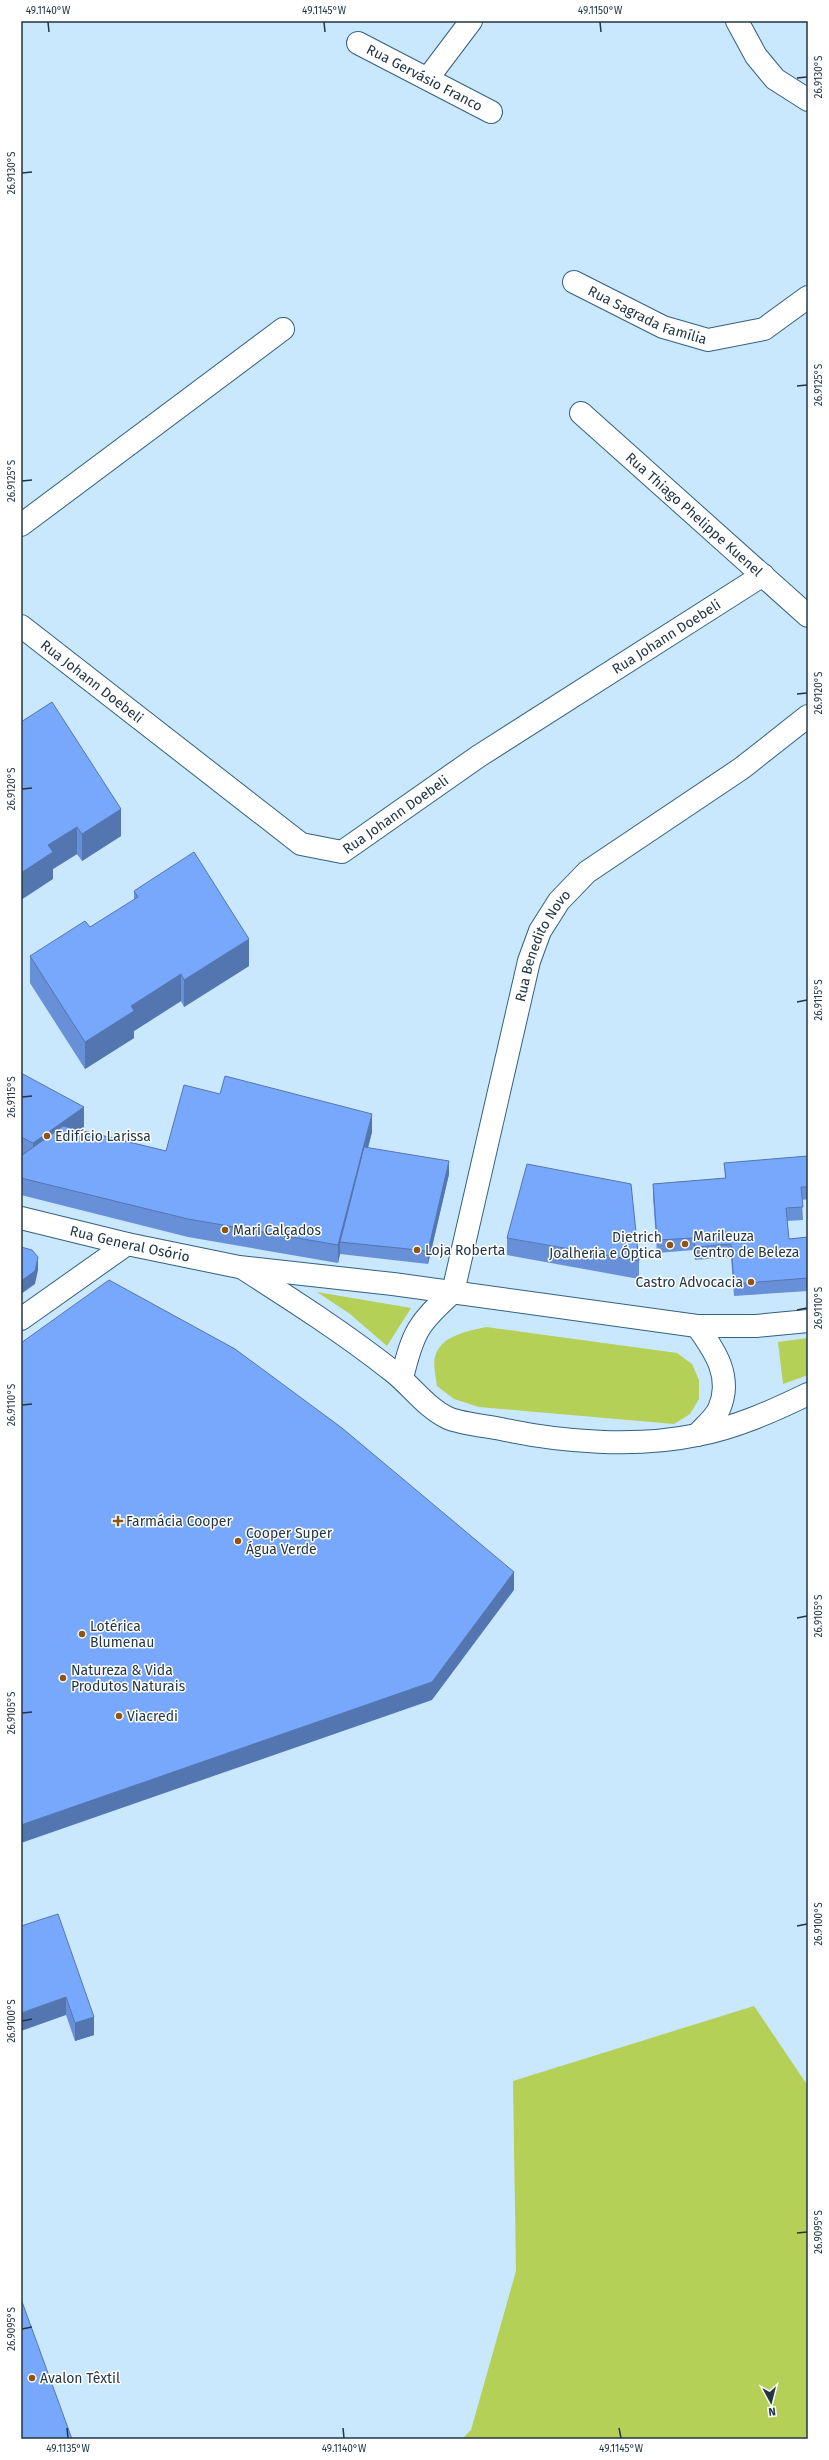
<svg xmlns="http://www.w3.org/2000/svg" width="829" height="2460" font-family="'Fira Sans',sans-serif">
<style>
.green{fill:#b4d056}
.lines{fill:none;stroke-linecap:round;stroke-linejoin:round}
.minor-casing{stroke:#336181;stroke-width:24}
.major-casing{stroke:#336181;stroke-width:24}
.minor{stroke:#fff;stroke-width:22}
.major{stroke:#fff;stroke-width:22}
.wall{fill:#6790d9}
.shaded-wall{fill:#5476b0}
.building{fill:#78a8fc;stroke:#5476b0}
.ticks{fill:none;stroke:#223644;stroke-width:1.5}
.poi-dot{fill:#905415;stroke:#fff;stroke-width:1.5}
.labels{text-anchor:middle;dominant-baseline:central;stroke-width:3;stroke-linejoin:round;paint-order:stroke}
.street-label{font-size:14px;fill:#223644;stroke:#fff}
.poi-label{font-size:14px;fill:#223644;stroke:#fff;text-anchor:start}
.neatline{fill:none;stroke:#223644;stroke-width:1.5}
.ticks-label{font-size:10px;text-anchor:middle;fill:#223644}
</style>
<rect width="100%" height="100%" fill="#c9e7fd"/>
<path class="green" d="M317 1292 411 1308 387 1346 350 1314Z
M486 1327 677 1353 692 1364 699 1380V1399L690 1414 674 1424 479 1407 454 1399 437 1386C436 1377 432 1363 436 1354 443 1335 469 1331 486 1327Z
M808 1338V1375L783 1384 778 1342Z
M754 2006 808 2086V2439H462L471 2430 516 2271 513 2081Z"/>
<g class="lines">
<defs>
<g id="minor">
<path d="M737 21 756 56 775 79 808 100"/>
<path id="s1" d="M358 43 491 112"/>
<path d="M428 78 471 21"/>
<path id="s2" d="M574 282 663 327 708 340 764 329 808 297"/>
<path id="s3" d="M581 413 808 616"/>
<path d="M21 525 283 329"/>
<path id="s4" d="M21 626 301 844 342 852 479 756 763 575"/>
<path id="s5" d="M453 1292 529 961 540 931 559 901 587 872 742 768 808 716"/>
<path d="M21 1319 127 1244"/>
</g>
<g id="major">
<path id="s6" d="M21 1218 127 1244 239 1267 393 1284 697 1326H756L808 1321"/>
<path d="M244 1269C294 1301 344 1333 391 1370 410 1384 426 1408 448 1418 462 1424 486 1426 501 1429 561 1442 636 1448 697 1435 735 1428 773 1411 808 1394"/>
<path d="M697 1326C715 1351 733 1377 719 1409 715 1418 704 1427 697 1435"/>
<path d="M402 1378C413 1332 418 1323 453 1292"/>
</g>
</defs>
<use href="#minor" class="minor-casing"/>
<use href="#major" class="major-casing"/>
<use href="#minor" class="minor"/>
<use href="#major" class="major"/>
</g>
<path class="wall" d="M21 722 121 836 82 861 77 854 53 869V879Z
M134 891 249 966 184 1007 181 1001 134 1031V1038L85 1069 30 983V956L90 927 134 900Z
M21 1073 84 1129 81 1130 166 1151 220 1094 372 1132 368 1148 449 1174 428 1264 340 1254 338 1263 188 1237 21 1195Z
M808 1156V1199L802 1200 803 1220 787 1221 789 1239 808 1237V1291L734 1296 731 1257 695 1260 694 1250 657 1253 653 1197V1184L725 1178 724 1163Z
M507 1238 639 1261V1279L507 1255Z
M58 1914 94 2035 75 2041 66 2015Z"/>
<path class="shaded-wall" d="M121 809V836L82 861V834Z
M77 827V854L53 869V879L21 900V873L48 845Z
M249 939V966L184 1007V980Z
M181 974V1001L134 1031V1038L85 1069V1042L131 1006Z
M84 1107V1129L33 1165V1143Z
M372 1114V1132L343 1243 340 1242V1254L338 1263V1245Z
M449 1161V1174L428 1264V1251Z
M38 1257V1270L35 1284 21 1294V1281Z
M514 1572V1590L432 1700 21 1843V1825Z
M66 1997V2015L21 2031V2013Z
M94 2017V2035L75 2041V2023Z"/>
<path class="building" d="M52 702 121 809 82 834 77 827 48 845 53 852 21 873V722Z
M194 852 249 939 184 980 181 974 131 1006 134 1011 85 1042 30 956 85 921 90 927 138 897 134 891Z
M21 1073 84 1107 33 1143 21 1137Z
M225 1076 372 1114 338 1245 188 1219 21 1178V1156L63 1126 166 1151 184 1085 220 1094Z
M364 1147 449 1161 428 1251 340 1242Z
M808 1156V1187H801L803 1207 786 1208 789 1239 808 1237V1278L734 1284 731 1244 695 1247 694 1238 657 1240 653 1184 726 1178 724 1163Z
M527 1164 631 1184 639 1261 507 1238Z
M21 1247 32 1250 38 1257 35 1271 21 1281Z
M109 1280 235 1349 342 1428 514 1572 432 1682 21 1825V1343Z
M58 1914 94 2017 75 2023 66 1997 21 2013V1926Z
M21 2299 72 2439H21Z"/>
<path class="ticks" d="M48 22 49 32M324 22 325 32M600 22 601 32M797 78 807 77M22 173 32 172M797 386 807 385M22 481 32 480M797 694 807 693M22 789 32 788M797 1002 807 1000M22 1097 32 1096M797 1310 807 1308M22 1405 32 1404M797 1618 807 1616M22 1713 32 1712M797 1926 807 1924M22 2021 32 2019M797 2233 807 2232M22 2329 32 2327M67 2428 68 2438M343 2428 344 2438M619 2428 621 2438"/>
<g class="poi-dot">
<circle cx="47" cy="1136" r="4"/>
<circle cx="225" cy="1230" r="4"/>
<circle cx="685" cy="1244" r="4"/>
<circle cx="670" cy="1245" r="4"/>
<circle cx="417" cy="1250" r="4"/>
<circle cx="751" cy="1282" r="4"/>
<path d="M116 1515h4v4h4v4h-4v4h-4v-4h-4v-4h4z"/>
<circle cx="238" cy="1541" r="4"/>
<circle cx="82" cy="1634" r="4"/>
<circle cx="63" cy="1678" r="4"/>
<circle cx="119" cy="1716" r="4"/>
<circle cx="32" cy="2378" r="4"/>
</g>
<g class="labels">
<g class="street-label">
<text stroke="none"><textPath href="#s1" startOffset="75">Rua Gervásio Franco</textPath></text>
<text stroke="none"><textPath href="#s2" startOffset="81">Rua Sagrada Família</textPath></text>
<text stroke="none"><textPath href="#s3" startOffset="152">Rua Thiago Phelippe Kuenel</textPath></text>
<text stroke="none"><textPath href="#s4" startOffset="786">Rua Johann Doebeli</textPath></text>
<text stroke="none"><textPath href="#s4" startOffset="90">Rua Johann Doebeli</textPath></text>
<text stroke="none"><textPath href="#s4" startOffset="462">Rua Johann Doebeli</textPath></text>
<text stroke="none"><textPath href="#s5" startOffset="359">Rua Benedito Novo</textPath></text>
<text stroke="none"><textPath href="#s6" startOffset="112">Rua General Osório</textPath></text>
</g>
<g class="poi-label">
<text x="55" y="1136">Edifício Larissa</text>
<text x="233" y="1230">Mari Calçados</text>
<text x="693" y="1236">Marileuza<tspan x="693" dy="16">Centro de Beleza</tspan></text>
<text x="662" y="1237" text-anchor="end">Dietrich<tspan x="662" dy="16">Joalheria e Óptica</tspan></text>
<text x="425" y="1250">Loja Roberta</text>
<text x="743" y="1282" text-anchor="end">Castro Advocacia</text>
<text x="126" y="1521">Farmácia Cooper</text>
<text x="246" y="1533">Cooper Super<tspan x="246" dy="16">Água Verde</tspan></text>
<text x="90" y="1626">Lotérica<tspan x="90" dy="16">Blumenau</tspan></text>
<text x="71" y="1670">Natureza &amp; Vida<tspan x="71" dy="16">Produtos Naturais</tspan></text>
<text x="127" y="1716">Viacredi</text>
<text x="40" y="2378">Avalon Têxtil</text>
</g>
</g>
<rect width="829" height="2460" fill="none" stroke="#ffffff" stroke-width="44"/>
<g transform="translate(771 2402) rotate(173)" stroke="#ffffff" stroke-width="3" paint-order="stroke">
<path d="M0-3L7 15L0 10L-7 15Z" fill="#223644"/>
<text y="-6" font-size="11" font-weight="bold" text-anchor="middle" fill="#223644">N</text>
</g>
<rect x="22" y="22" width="785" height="2416" class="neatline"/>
<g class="ticks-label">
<text x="48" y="14">49.1140°W</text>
<text x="324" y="14">49.1145°W</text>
<text x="600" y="14">49.1150°W</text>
<text transform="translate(818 77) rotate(-90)" y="4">26.9130°S</text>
<text transform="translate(11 173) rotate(-90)" y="4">26.9130°S</text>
<text transform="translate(818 385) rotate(-90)" y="4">26.9125°S</text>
<text transform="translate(11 481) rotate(-90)" y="4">26.9125°S</text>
<text transform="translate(818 693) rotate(-90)" y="4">26.9120°S</text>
<text transform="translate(11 789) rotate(-90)" y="4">26.9120°S</text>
<text transform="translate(818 1000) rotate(-90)" y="4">26.9115°S</text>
<text transform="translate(11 1097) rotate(-90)" y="4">26.9115°S</text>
<text transform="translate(818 1308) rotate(-90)" y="4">26.9110°S</text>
<text transform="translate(11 1405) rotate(-90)" y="4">26.9110°S</text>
<text transform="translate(818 1616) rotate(-90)" y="4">26.9105°S</text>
<text transform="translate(11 1713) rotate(-90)" y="4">26.9105°S</text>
<text transform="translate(818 1924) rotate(-90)" y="4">26.9100°S</text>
<text transform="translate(11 2021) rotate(-90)" y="4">26.9100°S</text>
<text transform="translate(818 2232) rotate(-90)" y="4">26.9095°S</text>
<text transform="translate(11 2329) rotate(-90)" y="4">26.9095°S</text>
<text x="68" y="2452">49.1135°W</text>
<text x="344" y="2452">49.1140°W</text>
<text x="621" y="2452">49.1145°W</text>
</g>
</svg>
